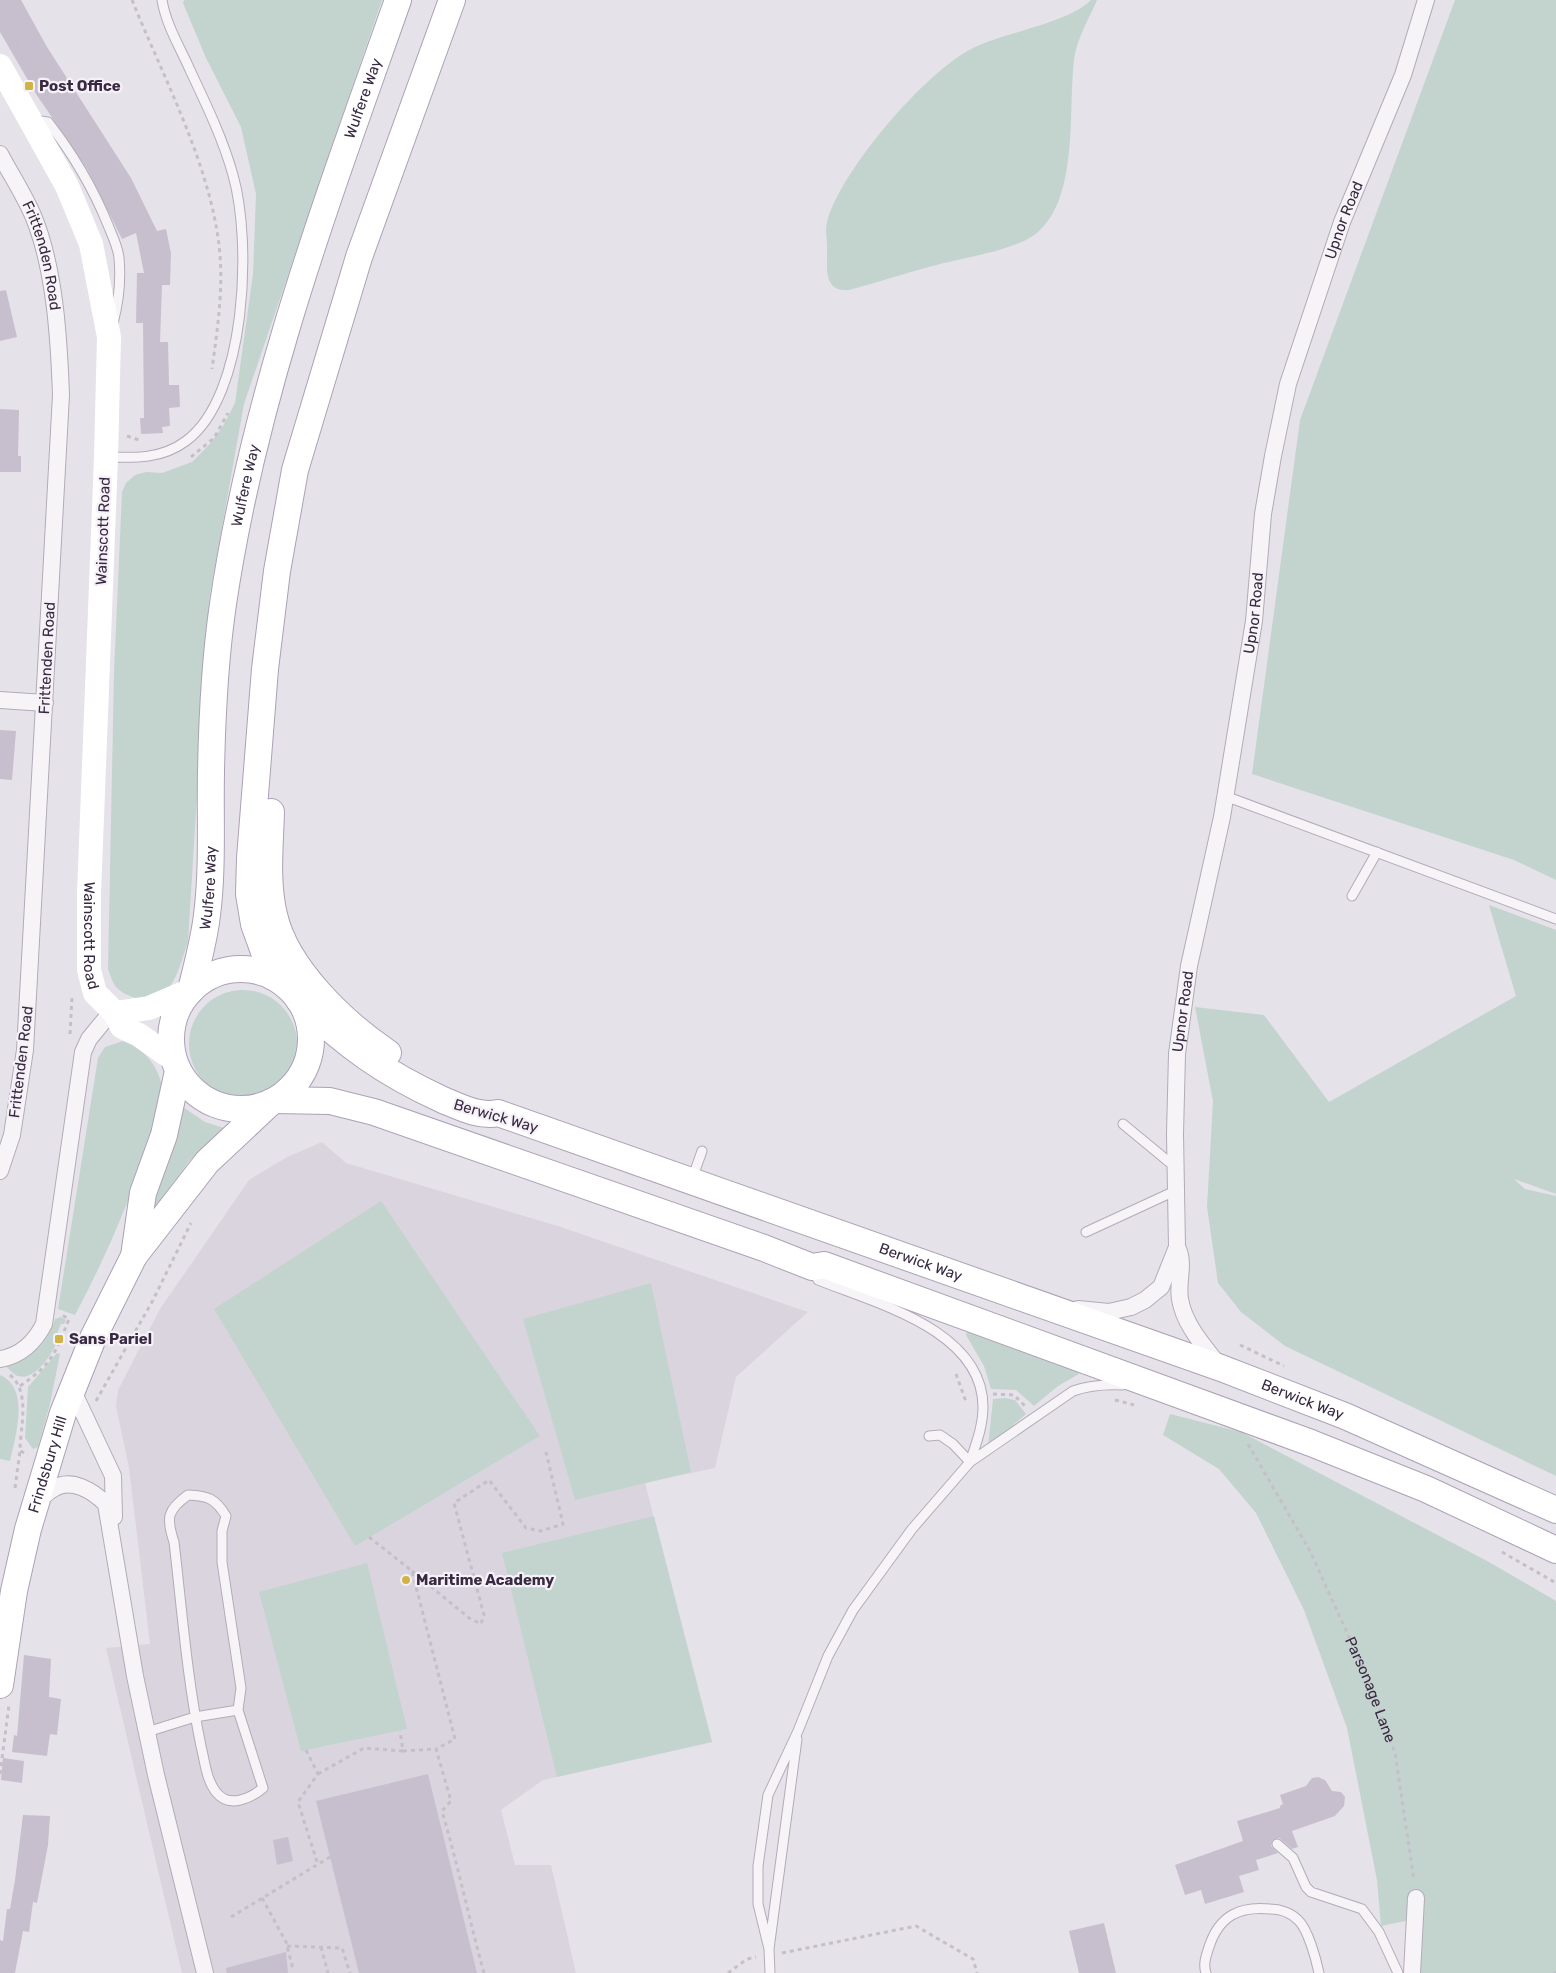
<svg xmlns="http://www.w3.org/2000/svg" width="1556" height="1973" font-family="Rubik,sans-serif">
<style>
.built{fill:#dad4df}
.green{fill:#c3d4cf}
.building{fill:#c7bfcd}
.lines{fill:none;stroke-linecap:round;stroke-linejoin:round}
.lane-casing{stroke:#b2abb8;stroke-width:11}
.street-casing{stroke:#b2abb8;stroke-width:18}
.primary-casing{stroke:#aca1b6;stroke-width:28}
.path{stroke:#c5bfc9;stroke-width:3;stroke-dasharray:4 4;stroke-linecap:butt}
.lane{stroke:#f7f4f8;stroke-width:9}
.street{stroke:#f7f4f8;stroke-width:16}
.secondary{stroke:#fff;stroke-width:24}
.primary{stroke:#fff;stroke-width:26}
.poi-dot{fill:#cfb346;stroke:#f5f1f7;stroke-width:2}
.labels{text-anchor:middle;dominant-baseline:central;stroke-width:4.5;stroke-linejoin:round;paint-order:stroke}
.poi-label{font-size:15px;font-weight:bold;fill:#382a42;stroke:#f5f1f7;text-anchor:start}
.street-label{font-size:15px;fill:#382a42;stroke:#f5f1f7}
</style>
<rect width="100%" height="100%" fill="#e6e2ea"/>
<path class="built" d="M322 1142 346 1163 561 1227 808 1312 736 1377 715 1468 645 1483 712 1742 543 1780 501 1810 515 1865H551L576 1973H182L106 1648 150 1644 129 1468 116 1406 118 1390 160 1309 249 1180 287 1157Z"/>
<path class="green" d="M184 0H382L244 404 209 600 188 942C182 958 177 983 163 994 148 1004 127 998 116 987 112 982 110 974 108 969L114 672 122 492 126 483 135 475 146 472 162 473 192 462 209 445 223 426 235 403 253 274 256 194 241 127 206 58 183 3Z
M1091 0H1097C1089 19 1076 40 1074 60 1068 110 1079 198 1037 233 1018 249 964 258 940 264 909 272 879 282 849 290 821 292 828 265 827 245 827 238 825 229 827 222 841 170 925 72 973 48 1005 32 1069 23 1091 0Z
M1455 0H1556V880L1514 860 1252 774 1300 420Z
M1489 905 1556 930V1194L1514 1179 1525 1189 1556 1196V1476L1285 1346 1241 1312 1218 1283 1207 1207 1213 1101 1195 1007 1264 1015 1329 1102 1516 996Z
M189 1044a54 54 0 1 1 108 0a54 54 0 1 1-108 0Z
M123 1041C146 1048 162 1071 163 1095 163 1108 154 1124 151 1136 131 1198 106 1257 75 1315L58 1309 98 1058 105 1047Z
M183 1107 205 1122 224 1128 190 1160 155 1208 152 1209Z
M381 1201 540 1436 355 1546 214 1309Z
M651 1283 691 1472 575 1500 523 1319Z
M61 1317 66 1320 64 1324H61L56 1336 59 1337C55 1350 36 1382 18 1376 14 1375 9 1369 6 1366 32 1358 47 1345 55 1319Z
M967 1332 1077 1371 1079 1374 1058 1386 1034 1406 1016 1390 991 1389 984 1366 966 1335Z
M57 1353 60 1354 50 1404 38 1447 33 1449 25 1438 28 1387Z
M0 1375C31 1388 15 1437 10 1461L0 1459Z
M1005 1398 1015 1400 1026 1414 988 1447 993 1399Z
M1170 1414 1241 1432 1489 1562 1556 1601V1973H1412L1415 1919 1381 1926 1377 1880 1347 1728 1304 1610 1256 1513 1219 1469 1163 1435Z
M654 1516 712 1742 557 1777 502 1553Z
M367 1563 407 1729 301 1751 259 1592Z"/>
<path class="building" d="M0 0H21L47 47 131 178 157 231 166 229 171 253 170 285H162L160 342H168L169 385H179L180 407 169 408 170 426 162 427 163 433 141 434 140 418H144L143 323H136L137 273H144L136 233 122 239 87 169 36 94 0 32Z
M6 290 17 337 0 341V291Z
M0 409 19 410 18 456H21V472H0Z
M0 730 16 731 12 780 0 779Z
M24 1655 51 1659 49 1697 61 1699 57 1735 50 1734 47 1756 12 1752 14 1735 17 1736Z
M3 1758 24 1761 22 1783 1 1780Z
M428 1774 477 1973H359L316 1801Z
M1318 1777 1325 1780 1332 1791 1341 1792 1345 1797 1344 1806 1335 1816 1292 1831 1298 1847 1292 1849 1279 1838 1273 1840 1271 1846 1278 1853 1256 1860 1259 1870 1239 1876 1244 1892 1205 1904 1201 1890 1185 1895 1175 1865 1243 1841 1237 1821 1280 1808V1806L1283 1804 1280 1795 1306 1786 1312 1778Z
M23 1815 50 1816 48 1845 37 1903 33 1902 29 1932 23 1931 15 1973H0V1940L3 1941 7 1909H10L15 1880Z
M288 1837 293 1861 277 1865 273 1840Z
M1104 1923 1116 1973H1079L1069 1931Z
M286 1952 288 1973H227L226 1968Z"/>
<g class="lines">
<defs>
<path id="lane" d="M34 120 48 122C73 154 93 188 108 225 112 235 118 247 119 258 121 280 119 301 113 323
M107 457C135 458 162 459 186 441 247 396 252 242 233 175 223 139 206 104 190 70 180 47 166 25 162 0
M1225 796 1556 919
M1352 896 1377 852
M1123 1124 1169 1162 1176 1160
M692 1179 702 1151
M1086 1232 1177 1190
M813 1270 818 1280C875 1303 983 1330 983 1407 983 1426 976 1444 970 1462
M929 1436 940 1435 953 1444 970 1462
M188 1495C208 1496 215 1498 226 1516L222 1531V1562L241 1688 238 1710 263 1788C251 1798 229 1809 216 1792 206 1779 205 1762 201 1746 187 1679 182 1610 174 1542 166 1518 167 1510 188 1495Z
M147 1732 195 1717 238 1710
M1277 1844 1293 1858 1306 1887 1311 1892 1362 1909 1379 1932 1398 1973
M769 1949 758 1904V1866L768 1795 798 1731 828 1656 853 1610 912 1529 970 1462 1073 1391C1090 1385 1105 1384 1123 1385
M770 1973 769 1949 797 1739
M1206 1973C1203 1964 1206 1956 1209 1947 1219 1916 1239 1906 1270 1909 1280 1909 1291 1913 1298 1920 1308 1929 1316 1959 1319 1973"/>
<g id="street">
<path id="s2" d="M0 154C11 175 25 196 34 218 55 270 59 340 61 395L25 1050 12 1135 0 1171"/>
<path d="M0 700 45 703"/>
<path d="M1178 1249C1185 1265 1177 1282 1180 1299 1184 1325 1205 1347 1220 1367"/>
<path id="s3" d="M1078 1309 1109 1312 1131 1307 1145 1300 1161 1287 1177 1247 1175 1134 1177 1054 1189 966 1222 817 1254 621 1263 514 1273 456 1288 384 1342 222 1403 75 1426 0"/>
<path d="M0 1359C20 1356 35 1342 44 1324L83 1052 89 1039 112 1011"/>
<path d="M72 1389 113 1476 114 1517"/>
<path d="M38 1502C42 1498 47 1492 53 1489 71 1477 93 1491 106 1504L135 1676 156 1775 205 1973"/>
<path d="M1412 1973 1416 1898"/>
</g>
<g id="primary">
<path d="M271 812C270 846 266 881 274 915 286 969 344 1023 388 1053"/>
<circle cx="241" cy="1039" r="70"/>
<path d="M273 977 254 924 249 894 250 858 265 669 277 571 295 470 359 257 452 0"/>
<path id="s5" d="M191 990C197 965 204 941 207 915 213 868 210 819 211 772 212 716 215 659 223 604 254 394 328 198 398 0"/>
<path id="s6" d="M299 1000C345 1045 384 1073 443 1100 460 1107 479 1117 498 1113L1221 1368 1345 1416 1556 1510"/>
<path d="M276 1100 330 1101 374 1112 764 1248 812 1267 824 1265 1311 1443 1426 1489 1556 1550"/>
<path d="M134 1256 143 1193 164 1135 178 1071"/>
<path id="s7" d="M0 1685 14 1591 28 1529 63 1413 93 1338 134 1256 207 1162 271 1102"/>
</g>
</defs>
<use href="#lane" class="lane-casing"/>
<use href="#street" class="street-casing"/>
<use href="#primary" class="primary-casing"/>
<g class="path">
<path d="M132 0C164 79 213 170 220 255 223 293 217 332 212 369"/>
<path d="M0 17 56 109"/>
<path d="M127 436 142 441"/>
<path d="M191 457 214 438 228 413"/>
<path d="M70 1034 72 997"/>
<path d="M1240 1345 1284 1366"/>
<path d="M956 1374 965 1399 967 1398"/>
<path d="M10 1375C31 1393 20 1427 20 1451L28 1454"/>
<path d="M20 1386C52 1364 55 1354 69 1319L62 1315"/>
<path d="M993 1394 1014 1395 1026 1407"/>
<path d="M1115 1400 1134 1405"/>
<path d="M96 1401 153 1300 191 1223"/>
<path id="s1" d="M1248 1444 1310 1551 1368 1679 1395 1753 1414 1880"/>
<path d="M15 1488 20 1451"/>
<path d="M369 1537 412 1571 455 1739 436 1749"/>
<path d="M1502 1552 1556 1583"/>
<path d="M412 1571 469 1618 481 1624 484 1615 454 1503 489 1480 526 1528 541 1531 563 1524 546 1452"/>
<path d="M306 1750 318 1774 298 1802 318 1865"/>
<path d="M403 1751 436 1749 451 1801 442 1811C458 1865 469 1919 484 1973"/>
<path d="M0 1774 9 1705"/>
<path d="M318 1774 364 1748 403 1751 400 1731"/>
<path d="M262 1898 286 1942 293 1969"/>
<path d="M231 1917 330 1857"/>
<path d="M287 1946 342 1948 350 1973"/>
<path d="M321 1947 328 1973"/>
<path d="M782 1953 916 1926 973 1959 977 1973"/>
<path d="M728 1973 747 1959 756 1957"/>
<path d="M1554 1973 1556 1972"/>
</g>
<use href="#lane" class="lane"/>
<use href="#street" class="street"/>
<g class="secondary">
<path id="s4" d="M0 66 67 186 91 244 109 337 106 457 89 894V970L95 993 115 1013 122 1027 139 1035 173 1059"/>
<path d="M115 1013 149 1008 191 990"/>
</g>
<use href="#primary" class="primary"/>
</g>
<g class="poi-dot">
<rect x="24" y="81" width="10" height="10" rx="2.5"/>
<rect x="54" y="1334" width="10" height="10" rx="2.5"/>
<circle cx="406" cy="1580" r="5"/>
</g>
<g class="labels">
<g class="poi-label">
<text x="39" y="86">Post Office</text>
<text x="69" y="1339">Sans Pariel</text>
<text x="416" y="1580">Maritime Academy</text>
</g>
<g class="street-label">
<text stroke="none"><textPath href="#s5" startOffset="914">Wulfere Way</textPath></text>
<text stroke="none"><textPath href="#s3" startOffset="1179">Upnor Road</textPath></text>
<text stroke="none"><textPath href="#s2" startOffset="111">Frittenden Road</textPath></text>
<text stroke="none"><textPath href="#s5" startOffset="509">Wulfere Way</textPath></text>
<text transform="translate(103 531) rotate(-88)">Wainscott Road</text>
<text stroke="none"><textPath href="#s3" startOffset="774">Upnor Road</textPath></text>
<text transform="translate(47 658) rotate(-87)">Frittenden Road</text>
<text stroke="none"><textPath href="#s5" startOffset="104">Wulfere Way</textPath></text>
<text stroke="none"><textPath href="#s4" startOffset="894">Wainscott Road</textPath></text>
<text stroke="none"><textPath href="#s3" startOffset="369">Upnor Road</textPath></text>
<text transform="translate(21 1062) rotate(-83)">Frittenden Road</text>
<text transform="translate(496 1116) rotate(16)">Berwick Way</text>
<text stroke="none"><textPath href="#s6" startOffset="682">Berwick Way</textPath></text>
<text stroke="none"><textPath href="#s6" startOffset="1088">Berwick Way</textPath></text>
<text stroke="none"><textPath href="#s7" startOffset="226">Frindsbury Hill</textPath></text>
<text stroke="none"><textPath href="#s1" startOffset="275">Parsonage Lane</textPath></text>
</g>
</g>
</svg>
